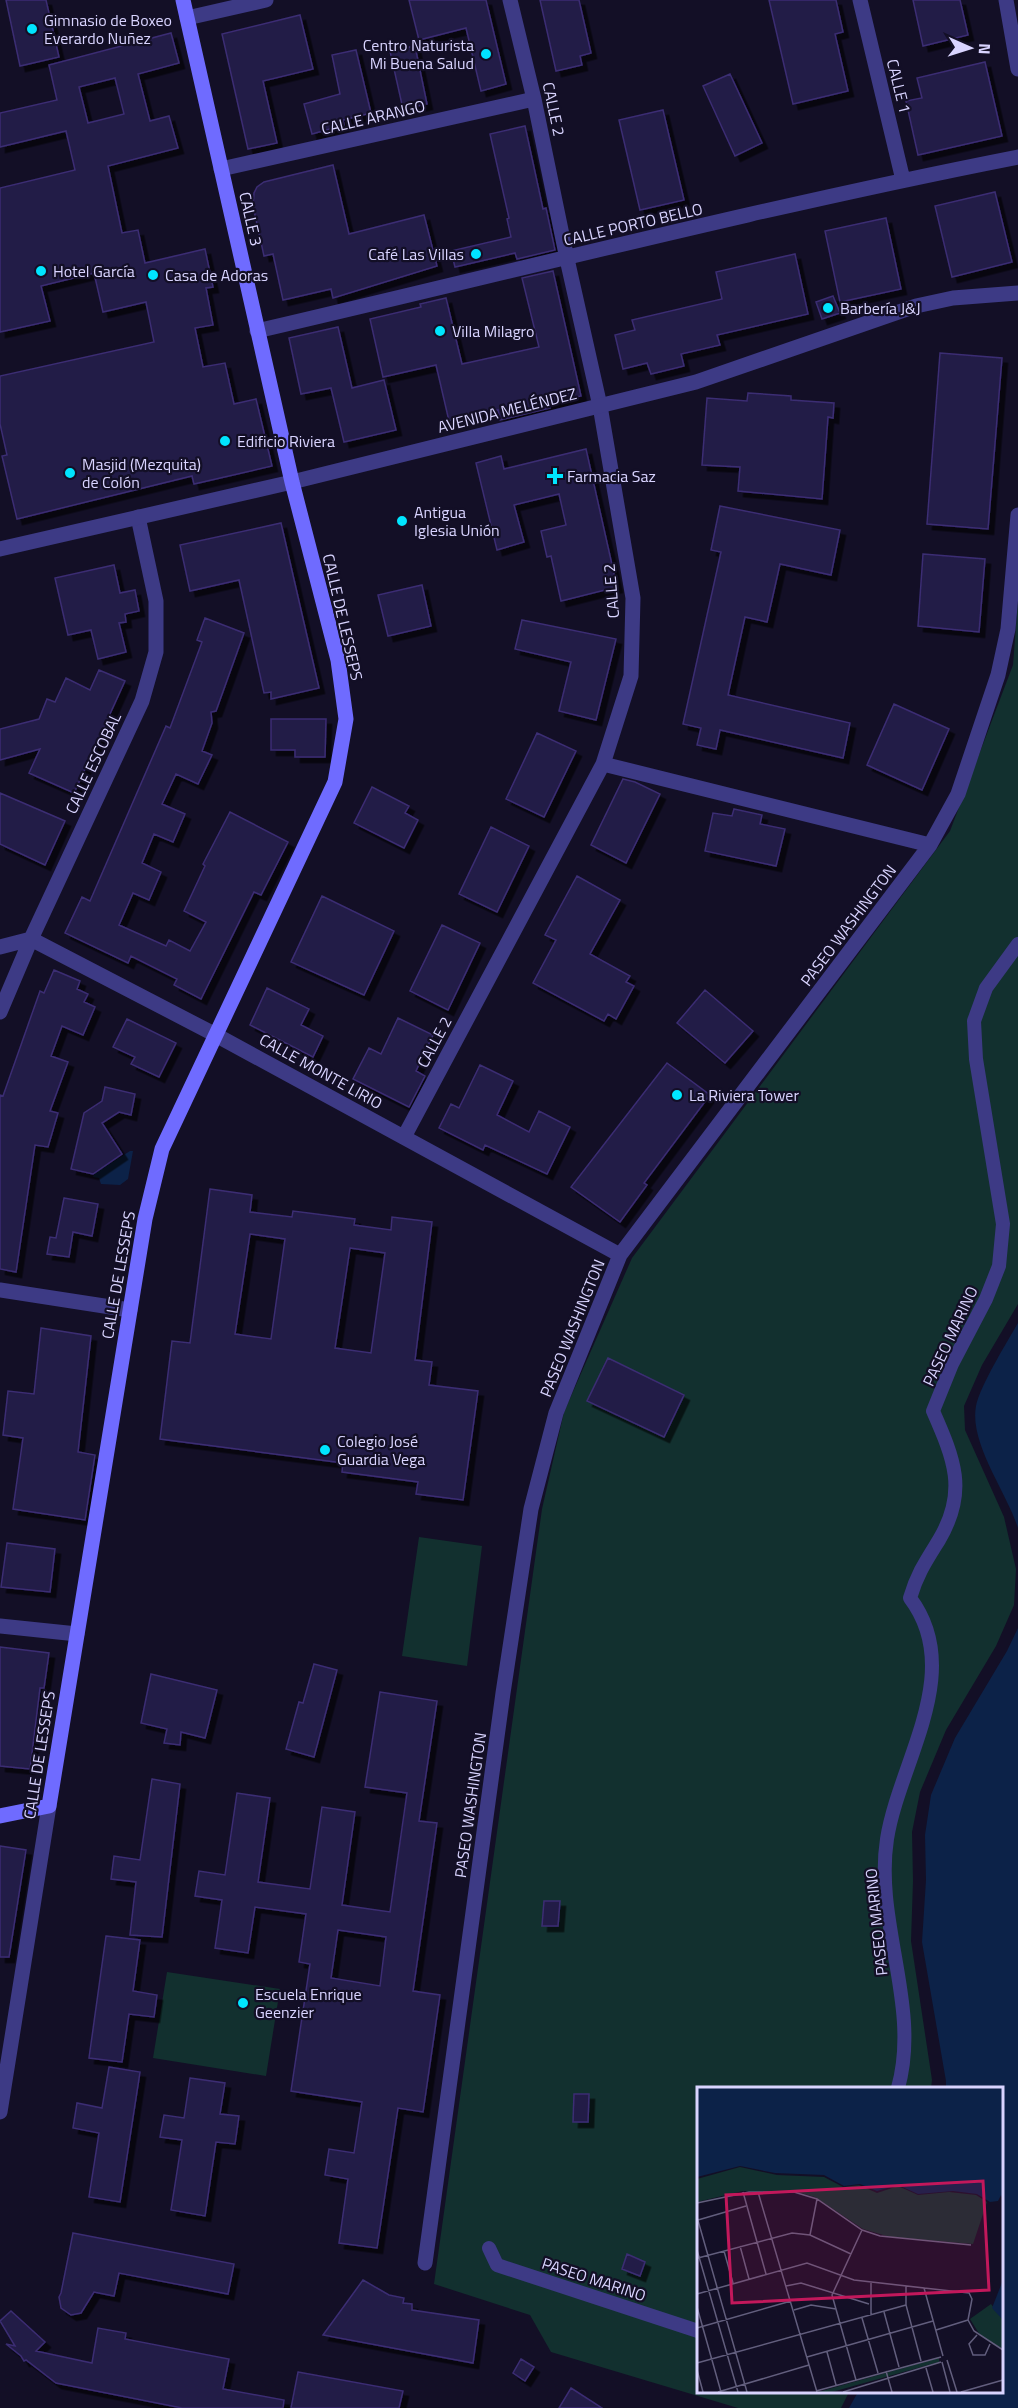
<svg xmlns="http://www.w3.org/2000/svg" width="1018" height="2408" font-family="'Titillium Web',sans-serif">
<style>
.green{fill:#12302f}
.water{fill:#0c2248}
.building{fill:#241b47;stroke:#3b2d73;stroke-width:1.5;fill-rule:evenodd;filter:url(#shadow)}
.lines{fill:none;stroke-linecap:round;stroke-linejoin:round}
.pedestrian{stroke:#3d3a85;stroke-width:14}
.minor{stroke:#3d3a85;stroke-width:15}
.tertiary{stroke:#3d3a85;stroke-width:15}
.secondary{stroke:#6f6bff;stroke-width:15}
.poi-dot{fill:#00e5ff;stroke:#130f26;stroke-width:2}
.labels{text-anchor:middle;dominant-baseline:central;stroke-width:4.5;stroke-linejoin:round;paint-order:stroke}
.poi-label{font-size:16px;fill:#d9d4ff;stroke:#130f26;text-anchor:start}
.street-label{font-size:16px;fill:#d9d4ff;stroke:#130f26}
.inset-road{fill:none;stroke:#625e7d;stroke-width:1.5}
.view{fill:#c2185b;fill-opacity:0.15;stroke:#c2185b;stroke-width:3}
.inset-edge{fill:none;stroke:#d9d4ff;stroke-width:3}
</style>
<defs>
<filter id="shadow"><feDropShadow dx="5.5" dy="5.5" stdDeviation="0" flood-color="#0009"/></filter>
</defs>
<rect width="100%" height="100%" fill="#130f26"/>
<path class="green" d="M1018 599V1304L982 1365 964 1406 965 1430 1004 1517 1016 1569 1014 1605 996 1646 946 1730 920 1792 912 1832 913 1881 911 1941 932 2080 931 2088H698V2392H849L841 2408H738L551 2352 530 2315 434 2284 542 1509 564 1412 632 1258 950 831 1013 665Z
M419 1537 482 1546 467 1666 402 1656Z
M167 1972 280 1989 266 2076 153 2058Z"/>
<path class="water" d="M130 1151H133L128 1179 120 1185 101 1184 99 1178 93 1177 94 1174Z
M1018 1323V1528C1007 1493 969 1443 976 1406 980 1386 1007 1342 1018 1323Z
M1018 1628V2408H849L858 2392H1002V2088H946V2081L922 1942 926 1880 925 1835 931 1795 955 1738 1007 1651Z"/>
<path class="building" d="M6 0H46L59 57 20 66Z
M409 0H486L506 84 481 91 466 28 419 40Z
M540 0H579L591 53 580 56 582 65 556 71Z
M769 0H836L843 32 835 34 848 91 793 104Z
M913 0H960L968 35 923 46Z
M300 15 313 69 263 81 277 143 248 149 222 34Z
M171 33 179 63 138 74 150 121 169 116 178 148 108 166 122 233 138 230 145 263 205 249 213 287 206 288 213 325 195 328 203 367 225 363 234 404 256 399 272 466 194 484 192 476 17 519 2 456 7 455 0 424V376L154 342 146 302 103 312 94 273 41 286 50 321 0 332V188L75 170 66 131 0 147V113L57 100 49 65ZM115 78 124 114 88 123 79 87Z
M415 46 427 104 403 109 390 51Z
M356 50 371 113 343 120 344 125 312 134 304 104 340 94 332 55Z
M985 62 1002 136 918 155 906 101 922 98 917 78Z
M730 74 762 143 735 156 703 86Z
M663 110 684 200 640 210 619 120Z
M525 126 543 209 546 208 555 250 517 259 515 253 455 267 451 251 511 237 507 219 509 218 490 134Z
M333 165 349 234 424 215 437 266 333 298 331 289 283 300 273 254 264 256 253 206 254 193 257 187 264 182Z
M995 192 1012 262 952 277 935 206Z
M886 218 901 289 840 302 825 231Z
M795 254 808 314 717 335 720 345 681 354 684 366 651 374 647 363 623 369 615 335 635 330 632 320 722 299 716 272Z
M553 271 581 396 549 403 550 408 500 420 498 410 449 421 436 365 383 377 370 319 421 307 420 304 446 298 462 364 539 347 522 278Z
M833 296 840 313 822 319 816 302Z
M338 327 352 388 384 380 396 430 344 442 331 388 301 394 289 338Z
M940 353 1002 358 988 529 927 524Z
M748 393 791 396V400L834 403 833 418 828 417 822 499 738 491 740 467 702 465 707 398 747 401Z
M586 449 617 587 561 601 551 556 547 557 541 531 566 525 559 494 514 505 524 542 497 550 476 463 501 456 504 469Z
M720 506 840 530 831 575 780 564 767 622 745 617 728 695 850 723 843 758 720 730 716 749 697 745 701 728 683 724 721 552 711 550Z
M281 523 319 688 271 699V692L264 693 239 580 190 591 180 545Z
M923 554 985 559 979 632 918 626Z
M114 565 120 593 135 590 139 611 125 614 126 622 119 623 126 652 98 659 91 630 68 635 55 578Z
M422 585 431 626 388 636 378 595Z
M205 618 244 633 216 711 211 712 212 723 202 751 212 755 198 784 176 774 162 804 185 814 173 842 154 834 142 863 161 872 149 900 133 893 119 925 166 946 169 940 190 951 206 922 184 911 205 866 203 864 230 812 288 842 261 895 254 892 201 999 174 985 177 979 131 956 128 963 65 933 82 897 90 901 166 726 170 728 202 642 197 640Z
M522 620 616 639 596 720 559 711 571 662 515 649Z
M99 670 125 681 74 793 29 773 40 749 0 760V729L39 719 47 699 55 702 66 678 90 690Z
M894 704 949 729 922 790 867 765Z
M271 719H326L325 757H295V750H271Z
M537 733 576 751 544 817 506 799Z
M623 779 635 782 660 794 626 863 591 845Z
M372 787 409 806 405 813 418 820 404 848 354 823Z
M0 793 65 821 45 865 0 844Z
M734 809 762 815 760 824 785 829 776 866 705 851 713 813 732 816Z
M491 827 529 846 497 912 459 894Z
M577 876 620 900 590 954 630 976 626 982 634 986 616 1019 608 1014 604 1021 533 983 556 940 545 935Z
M322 896 394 931 364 995 291 962Z
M442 925 480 943 448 1010 410 991Z
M54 970 80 981 77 989 88 994 84 1002 95 1007 83 1035 62 1026 51 1056 68 1062 50 1111 58 1113 48 1147 35 1145 16 1272 0 1269V1095L3 1096 40 991 44 993Z
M267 988 309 1009 301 1025 323 1036 313 1057 250 1025Z
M705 990 753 1031 725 1063 677 1023Z
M398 1018 433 1035 416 1071 425 1076 409 1107 353 1079 369 1048 381 1054Z
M127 1019 176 1043 159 1077 131 1064 135 1057 113 1047Z
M667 1063 710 1095 644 1183 647 1185 620 1222 571 1187Z
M480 1065 513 1081 497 1115 529 1132 539 1111 570 1127 547 1174 485 1145 483 1150 439 1128 451 1104 459 1108Z
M105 1087 135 1094 131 1115 119 1112 102 1123 122 1154 93 1174 71 1169 84 1113 102 1101Z
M210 1189 252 1195 250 1212 292 1217 293 1211 355 1219 354 1225 391 1230 392 1217 432 1222 415 1360 432 1362 429 1385 478 1391 463 1500 416 1494 418 1482 342 1472 343 1463 160 1439 172 1341 190 1343ZM250 1234 285 1239 271 1339 235 1334ZM350 1248 385 1253 371 1353 335 1348Z
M64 1198 98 1204 92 1236 73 1232 69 1257 47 1254 50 1237 56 1238Z
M41 1328 91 1336 78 1452 95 1455 85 1520 13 1509 23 1438 3 1435 8 1391 34 1394Z
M608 1358 684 1395 664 1437 587 1401Z
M7 1543 55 1549 50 1592 1 1587Z
M0 1647 49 1653 44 1688H40L30 1769 0 1766Z
M314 1664 337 1670 314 1757 286 1749 299 1702 303 1703Z
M151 1674 217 1690 205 1738 181 1732 180 1745 164 1743 167 1729 141 1723Z
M380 1692 437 1701 419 1821 437 1823 413 1991 440 1995 423 2112 398 2108 377 2248 339 2243 348 2179 325 2175 329 2149 354 2153 362 2102 291 2091 310 1964 299 1962 306 1914 255 1907 248 1953 215 1948 222 1900 195 1896 199 1871 225 1875 237 1793 270 1798 258 1882 310 1889 322 1807 355 1812 342 1905 390 1912 407 1793 365 1787ZM338 1930 386 1937 380 1986 331 1978Z
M152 1779 180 1784 162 1937 130 1935 136 1882 111 1879 114 1856 140 1860Z
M0 1846 26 1850 9 1957H0Z
M544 1901H560L558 1926H542Z
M106 1936 140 1940 133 1991 157 1995 154 2017 129 2014 122 2062 89 2058Z
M109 2067 140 2072 120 2202 89 2197 99 2133 73 2128 77 2103 102 2108Z
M190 2078 225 2083 220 2114 239 2116 235 2144 216 2142 205 2216 171 2210 182 2140 160 2137 164 2115 184 2118Z
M574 2094H589L588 2122H573Z
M73 2233 234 2264 228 2294 119 2273 114 2296 94 2292 81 2313 71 2315 61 2308 59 2297 61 2293Z
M627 2254 645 2262 640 2276 622 2269Z
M363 2280 389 2295 404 2298 403 2303 412 2304V2310L479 2320 473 2363 323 2335Z
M11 2311 45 2342 36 2351 92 2363 98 2328 126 2333 125 2339 229 2359 223 2389 284 2400 283 2408H182L56 2383 26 2360 24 2361 21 2356 6 2344 15 2346 0 2321Z
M521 2359 534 2367 525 2381 513 2373Z
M298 2372 403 2391 399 2408H291Z
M571 2388 602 2408H559Z"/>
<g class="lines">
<path class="pedestrian" d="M898 2088C921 2006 874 1922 887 1839 899 1762 966 1672 910 1598 917 1574 926 1561 939 1540 968 1491 954 1459 933 1411L952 1364 986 1299 999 1266 1003 1224 976 1059 974 1021 986 988 1018 944
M489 2248 497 2265 698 2331"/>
<path class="minor" d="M860 0 903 180
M187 18 266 0
M221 169 534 99
M257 331C511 272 763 207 1018 157
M603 764 930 845
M0 947 31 939 214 1034 620 1255
M0 1012 31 939 142 701 156 652V601L138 517
M404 1137 603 764 631 676 633 598 600 406 567 259 534 99 510 0
M0 1290 130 1310
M0 1626 77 1634
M425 2263 503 1693 531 1509 556 1413 620 1255 930 845 958 794 998 675 1008 629 1018 515"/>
<path class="tertiary" d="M1006 0 1018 69
M0 549 292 482 696 382 916 306 953 298 1018 293
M0 2112 49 1806"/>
<path class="secondary" d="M0 1816 49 1806 145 1219 162 1149 335 782 346 719 338 660 292 482 183 0"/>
</g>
<g class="poi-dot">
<circle cx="32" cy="29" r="6"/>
<circle cx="486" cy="54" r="6"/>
<circle cx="476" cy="254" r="6"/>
<circle cx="41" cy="271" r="6"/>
<circle cx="153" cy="275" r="6"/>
<circle cx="828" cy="308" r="6"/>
<circle cx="440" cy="331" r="6"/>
<circle cx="225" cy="441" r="6"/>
<circle cx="70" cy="473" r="6"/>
<path d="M552 467h6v6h6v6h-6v6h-6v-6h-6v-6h6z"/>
<circle cx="402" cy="521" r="6"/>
<circle cx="677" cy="1095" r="6"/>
<circle cx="325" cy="1450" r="6"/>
<circle cx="243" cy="2003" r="6"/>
</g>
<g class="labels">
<g class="poi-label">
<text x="44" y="20">Gimnasio de Boxeo<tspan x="44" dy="18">Everardo Nuñez</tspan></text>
<text x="474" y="45" text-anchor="end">Centro Naturista<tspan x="474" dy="18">Mi Buena Salud</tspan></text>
<text x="464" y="254" text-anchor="end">Café Las Villas</text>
<text x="53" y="271">Hotel García</text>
<text x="165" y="275">Casa de Adoras</text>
<text x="840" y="308">Barbería J&amp;J</text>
<text x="452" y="331">Villa Milagro</text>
<text x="237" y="441">Edificio Riviera</text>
<text x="82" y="464">Masjid (Mezquita)<tspan x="82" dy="18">de Colón</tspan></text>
<text x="567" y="476">Farmacia Saz</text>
<text x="414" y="512">Antigua<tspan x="414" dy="18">Iglesia Unión</tspan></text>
<text x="689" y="1095">La Riviera Tower</text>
<text x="337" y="1441">Colegio José<tspan x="337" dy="18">Guardia Vega</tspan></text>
<text x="255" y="1994">Escuela Enrique<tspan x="255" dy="18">Geenzier</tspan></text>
</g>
<g class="street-label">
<text transform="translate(899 86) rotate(76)">CALLE 1</text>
<text transform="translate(554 109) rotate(78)">CALLE 2</text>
<text transform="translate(373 117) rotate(-13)">CALLE ARANGO</text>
<text transform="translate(251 219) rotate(77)">CALLE 3</text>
<text transform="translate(633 224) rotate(-13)">CALLE PORTO BELLO</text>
<text transform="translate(507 410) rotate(-14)">AVENIDA MELÉNDEZ</text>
<text transform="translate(611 591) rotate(-95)">CALLE 2</text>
<text transform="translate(343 617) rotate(77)">CALLE DE LESSEPS</text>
<text transform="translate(93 763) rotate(-65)">CALLE ESCOBAL</text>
<text transform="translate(848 925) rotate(-53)">PASEO WASHINGTON</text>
<text transform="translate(434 1042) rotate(-62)">CALLE 2</text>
<text transform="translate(321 1071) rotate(29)">CALLE MONTE LIRIO</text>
<text transform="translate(118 1275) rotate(-80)">CALLE DE LESSEPS</text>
<text transform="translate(572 1328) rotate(-68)">PASEO WASHINGTON</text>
<text transform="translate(950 1336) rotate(-65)">PASEO MARINO</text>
<text transform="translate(39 1755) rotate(-81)">CALLE DE LESSEPS</text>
<text transform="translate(470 1805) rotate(-82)">PASEO WASHINGTON</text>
<text transform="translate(876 1922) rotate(-96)">PASEO MARINO</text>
<text transform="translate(594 2279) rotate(18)">PASEO MARINO</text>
</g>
</g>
<g transform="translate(697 2087)">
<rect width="306" height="306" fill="#130f26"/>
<path d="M43 80 80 88 127 90 146 100 162 98 180 106 201 99 221 108 252 105 279 108 290 115 276 157 193 150 166 142 118 110 100 105 46 104 0 115V92ZM294 217 306 233V262L283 248 273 232ZM242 271V275L135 305H121Z" fill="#12302f"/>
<path d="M0 1H306V113L304 108 301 114 293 115 280 107 256 104 221 107 201 98 180 104 163 97 147 99 127 88 78 86 43 79 0 90ZM306 193V233L295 221Z" fill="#0c2248"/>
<path class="inset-road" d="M46 105 69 187M61 105 120 305M0 116 52 105H97L120 112 165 143 183 149 274 158M0 130 50 305M1 133 49 119M113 148 120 112M43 159 52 192M0 163 41 305M27 164 36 196M1 171 95 146 113 148 154 167M174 195V228M89 199 104 196 172 217M209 199V218L224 274M227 201 272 206 275 212 271 233 277 244 306 263M0 207 110 176 157 193 227 201 246 269M0 220 24 305M97 223 114 218 139 222M187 225 202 280M165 231 181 286M0 241 94 214M239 243 271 233M280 248 272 257 276 268H288L293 257M130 265 139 298M110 270 236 234M250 273 260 305M245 275 253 305M0 276 209 218M229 281 236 305M0 283 6 305M189 284 195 305M159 293 135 208 165 143M119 304 244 270M21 305 112 278M146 305 244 275M264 305 306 293"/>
<path class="view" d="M286 94 292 203 35 216 29 108Z"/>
<rect width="306" height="306" class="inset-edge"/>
</g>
<g transform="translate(970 48) rotate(93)" stroke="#130f26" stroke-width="4.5" paint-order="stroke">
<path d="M0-4.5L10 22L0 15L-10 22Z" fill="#d9d4ff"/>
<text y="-9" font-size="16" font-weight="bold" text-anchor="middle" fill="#d9d4ff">N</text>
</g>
</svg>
